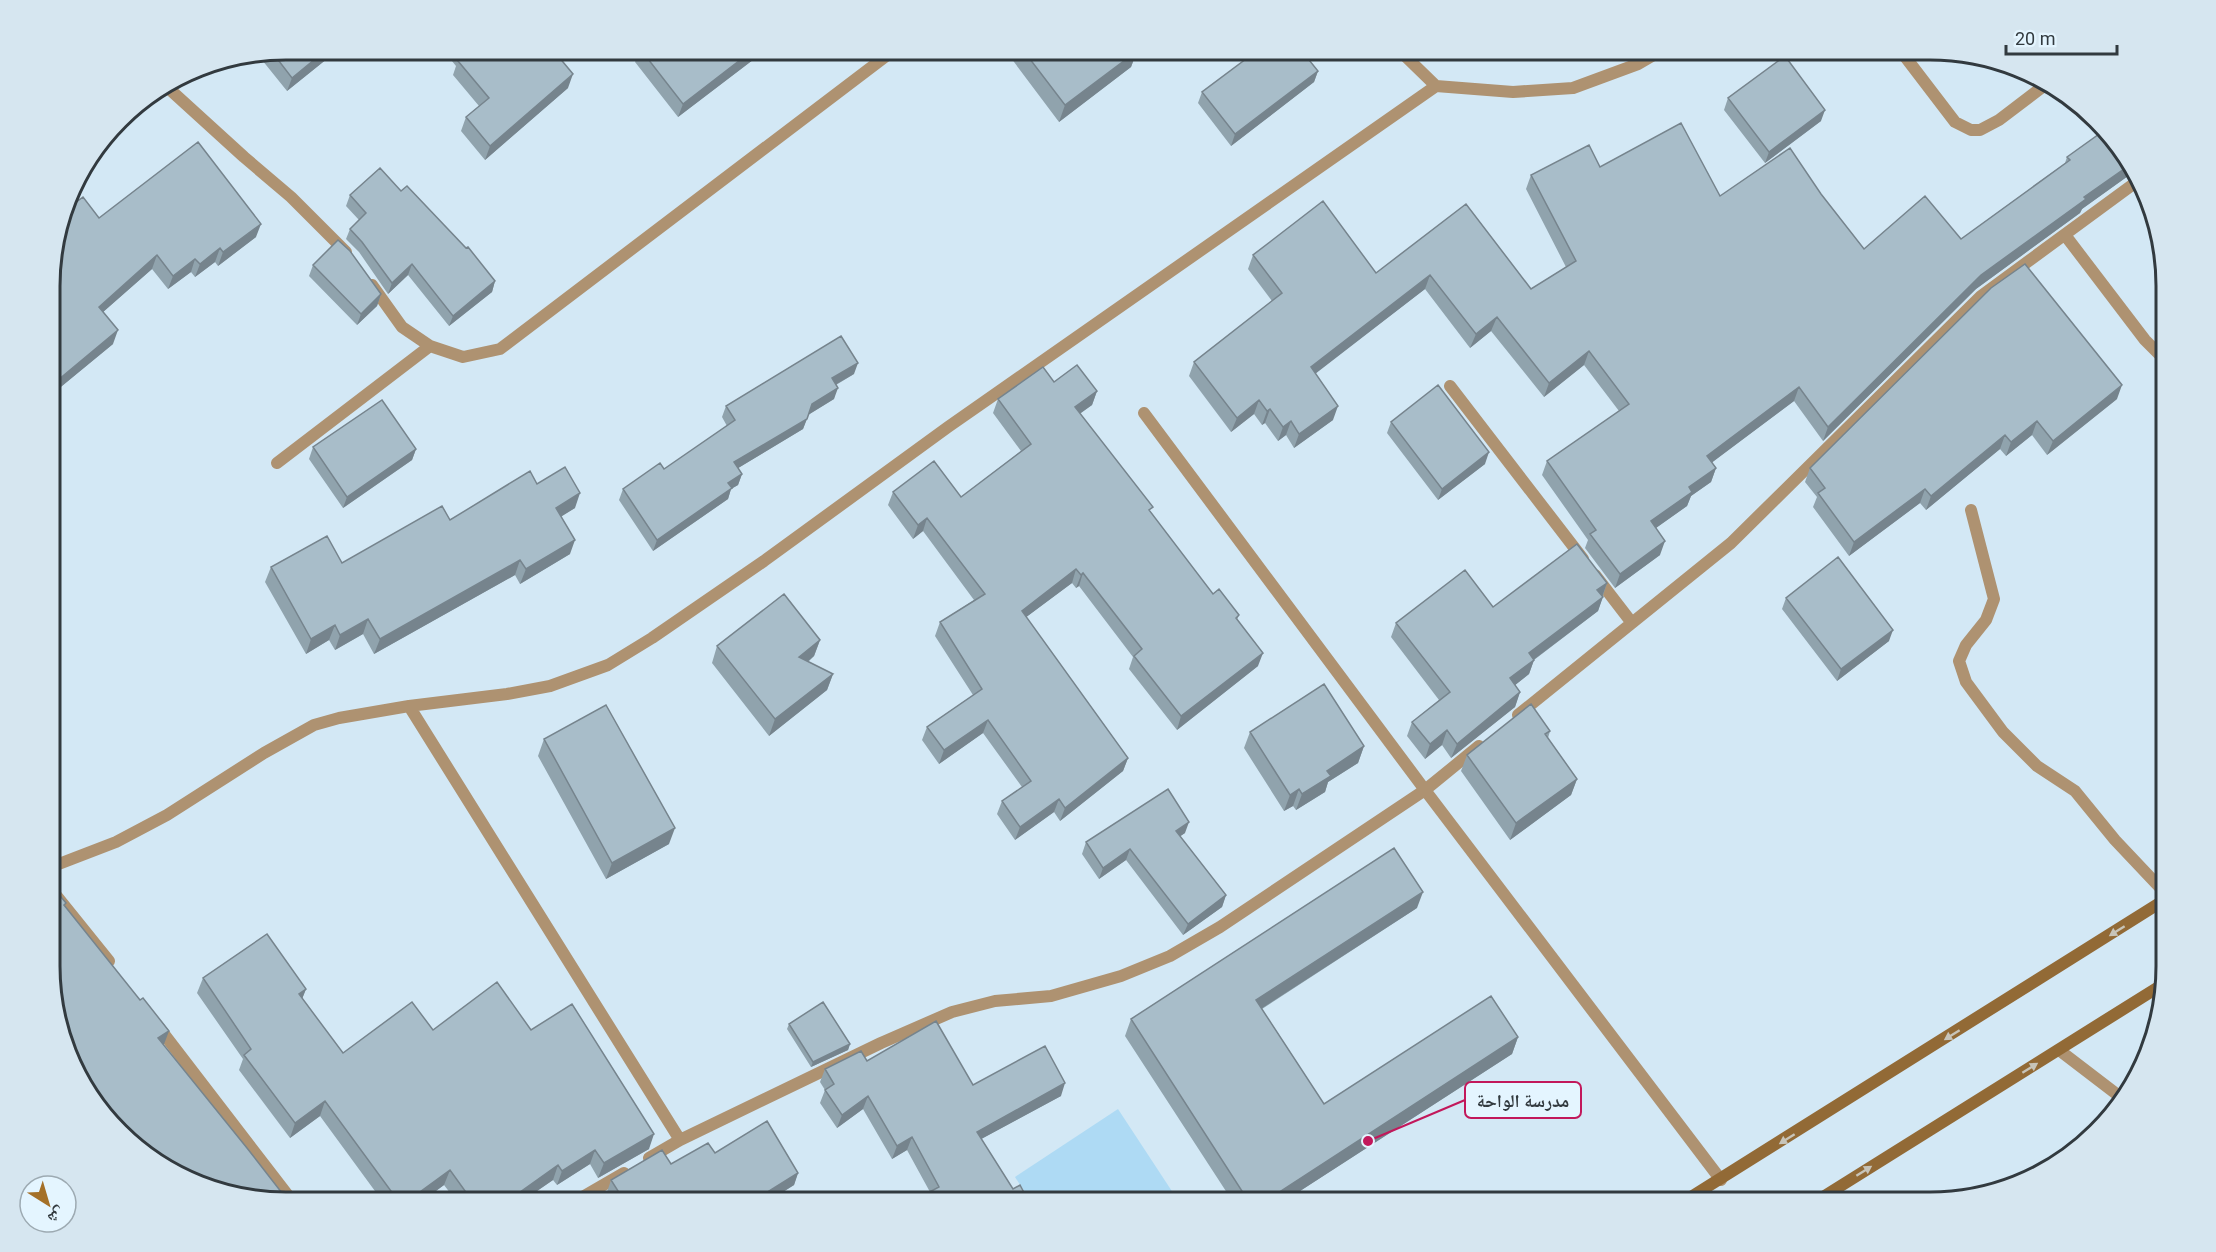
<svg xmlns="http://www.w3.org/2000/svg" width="2216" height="1252" font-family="Roboto,'Noto Naskh Arabic',sans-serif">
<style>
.green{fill:#aedaf4}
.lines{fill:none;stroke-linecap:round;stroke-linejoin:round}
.street{stroke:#ae9271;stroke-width:12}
.secondary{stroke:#926a36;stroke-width:12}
.wall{fill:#90a3ad}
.shaded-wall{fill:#76848d}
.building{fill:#a8bdc9;stroke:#76848d;stroke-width:1.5}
.oneway{fill:#c7c4b9}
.rim{fill:none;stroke:#323a3f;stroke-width:3}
.leader{fill:none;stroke:#c2185b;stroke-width:2}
.callout-dot{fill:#c2185b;stroke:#e4f5ff;stroke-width:2}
.callout{fill:#e4f5ff;stroke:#c2185b;stroke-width:2}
.callout-label{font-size:18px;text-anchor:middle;font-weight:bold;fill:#323a3f}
</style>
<rect width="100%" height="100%" fill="#d3e8f5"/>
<path class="green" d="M1118 1109 1179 1202H1031L1015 1177Z"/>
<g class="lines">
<path class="street" d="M1900 50 1955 122 1971 130H1980L1999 120 2049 82
M166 86 244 157 291 197 346 252
M1436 86 1513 92 1573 88 1638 64 1662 50
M2065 235 2145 340 2166 361
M372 285 402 327 430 346 463 357 500 349 894 50
M1450 386 1583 559
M1144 413 1425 790 1721 1180
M277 463 430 346
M1971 510 1994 599 1986 620 1966 645 1959 661 1966 682 2003 732 2037 766 2075 791 2115 840 2166 894
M1595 575 1632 623
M409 706 680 1140
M1518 715 1731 543 1981 296 2139 180
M51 867 116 842 167 815 264 753 314 725 339 718 409 706 507 694 550 686 608 665 652 638 764 561 948 427 1436 86 1399 50
M51 889 109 961
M157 1025 293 1202
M2059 1050 2123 1099
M649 1158 680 1140 881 1043 952 1012 995 1001 1051 996 1121 976 1170 956 1220 927 1425 790 1479 746
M574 1202 624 1173"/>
<path class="secondary" d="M1683 1202 2166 899
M1815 1202 2165 983"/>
</g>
<path class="wall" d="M286 50H338L287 91 258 55Z
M443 50H553L568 88 485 160 461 131 466 117 479 106 453 75 456 66Z
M630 50H766L678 117 635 62 637 57Z
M788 50H800L793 55Z
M1005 50H1136L1137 51 1131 67 1059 122Z
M1318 71 1314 82 1231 146 1198 103 1202 92Z
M157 91 126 123 122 119 130 109Z
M1728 98 1821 121 1765 163 1724 110Z
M2127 155 2135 171 2082 209 2080 213 1976 289 1823 441 1794 401 1712 462 1716 468 1711 482 1691 496 1687 506 1656 528 1660 555 1615 588 1585 548 1588 540 1542 475 1547 461 1619 411 1584 365 1544 397 1491 331 1470 348 1425 289 1315 373 1333 420 1294 448 1286 435 1278 441 1265 423 1262 425 1254 414 1231 432 1189 376 1194 362 1272 301 1248 269 1253 255 1376 273 1466 204 1531 289 1566 267 1526 189 1531 175 1600 167 1720 196 1821 194 1864 249 1961 239 2065 163 2067 157Z
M401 191 495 281 492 292 449 326 408 275 388 294 359 252 346 239 350 229 359 220 346 206 350 195Z
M99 218 256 237 218 266 215 262 195 277 191 272 168 289 152 269 103 312 113 344 51 395V256Z
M2156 222 2164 260 2149 237 2154 223Z
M313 265 381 294 377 306 357 325 309 276Z
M854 374 836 385 834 399 808 415 803 429 738 468 742 474 738 485 731 489 728 499 653 551 619 500 623 489 664 469 727 426 722 417 726 406Z
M1054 382 1097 391 1092 405 1080 413 1151 513 1213 594 1239 615 1237 620 1258 666 1177 730 1129 669 1133 657 1079 586 1076 588 1072 583 1026 617 1128 758 1123 771 1060 821 1054 812 1015 840 997 814 1002 801 1022 787 983 733 939 764 922 740 927 727 973 695 935 636 940 622 974 600 923 531 913 539 888 505 893 492 961 497 1021 451 993 413 998 399Z
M2117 399 2047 455 2032 435 2006 456 2000 449 1926 510 1920 503 1849 556 1813 507 1817 497 1805 482 1810 468Z
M1391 422 1485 464 1438 500 1387 433Z
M313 447 416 449 412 460 343 508 309 459Z
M537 484 575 508 561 516 570 554 520 584 515 575 374 654 363 634 335 650 329 640 306 654 265 582 271 567 342 563Z
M1607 583 1598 611 1534 660 1529 674 1515 685 1520 692 1515 707 1451 758 1442 745 1425 759 1407 736 1412 722 1439 700 1391 637 1396 623 1493 607Z
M1786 598 1889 641 1837 681 1782 609Z
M820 640 814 656 808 662 833 674 827 690 769 736 712 663 717 646Z
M1550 731 1548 738 1577 779 1571 795 1510 840 1461 771 1467 755Z
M1250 732 1364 746 1358 763 1328 782 1325 792 1296 810 1293 806 1284 811 1244 748Z
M544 739 669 844 606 879 538 756Z
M1185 833 1180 836 1226 895 1222 907 1183 935 1126 860 1099 879 1082 854 1086 842Z
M1417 908 1262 1009 1324 1104 1518 1037 1512 1054 1283 1202H1233L1125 1036 1131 1019Z
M203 978 306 989 302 999 343 1053 433 1030H531L649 1149 598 1178 590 1164 557 1185 553 1180 521 1202H457L444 1185 421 1202H383L320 1116 290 1138 239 1070 243 1059 197 993Z
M789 1024 850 1044 848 1050 811 1067 787 1029Z
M867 1061 973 1085 1061 1096 981 1139 1013 1189 1029 1202 930 1192 907 1150 892 1159 863 1109 837 1128 820 1103 825 1090 820 1082 825 1069Z
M715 1153 798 1173 794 1185 767 1202H613L607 1192 611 1180Z"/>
<path class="shaded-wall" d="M326 50H338L287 91 292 78Z
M753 50H766L678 117 683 104Z
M795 50H800L793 55Z
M1137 51 1131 67 1059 122 1065 105Z
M1318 71 1314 82 1231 146 1235 134Z
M573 74 568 88 485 160 490 146Z
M157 91 126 123 128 117 148 97Z
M1825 110 1821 121 1765 163 1769 152Z
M2131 164 2135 171 2082 209 2080 213 1976 289 1823 441 1828 427 1981 275 2084 197Z
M261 224 256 237 218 266 223 252Z
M220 248 215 262 195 277 200 264Z
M157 255 152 269 94 320 99 307Z
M195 259 191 272 168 289 173 276Z
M412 264 408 275 388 294 392 283Z
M1430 275 1425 289 1306 381 1311 367Z
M495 281 492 292 449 326 453 316Z
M381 294 377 306 357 325 361 314Z
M1497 317 1491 331 1470 348 1476 334Z
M118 330 113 344 51 395 52 385Z
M1589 351 1584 365 1544 397 1549 383Z
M858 363 854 374 828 389 832 378Z
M2122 385 2117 399 2047 455 2053 441Z
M1799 387 1794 401 1702 470 1707 456Z
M838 388 834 399 808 415 812 404Z
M1097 391 1092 405 1070 421 1075 407Z
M1259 400 1254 414 1231 432 1237 418Z
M1338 406 1333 420 1294 448 1299 434Z
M1270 409 1265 423 1262 425 1267 411Z
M807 419 803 429 730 473 734 462Z
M1291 421 1286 435 1278 441 1283 427Z
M2037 421 2032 435 2006 456 2011 442Z
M2005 435 2000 449 1926 510 1931 496Z
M416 449 412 460 343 508 347 497Z
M1489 452 1485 464 1438 500 1442 489Z
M1716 468 1711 482 1691 496 1687 506 1646 535 1651 521 1689 487Z
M742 474 738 485 731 489 728 499 653 551 657 540 728 483Z
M1925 489 1920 503 1849 556 1854 542Z
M580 493 575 508 551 523 556 508Z
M927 518 923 531 913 539 918 525Z
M575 540 570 554 520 584 526 569Z
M1665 541 1660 555 1615 588 1620 574Z
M520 560 515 575 374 654 380 639Z
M1076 569 1072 583 1017 624 1022 611Z
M1083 573 1079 586 1076 588 1081 575Z
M1607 583 1602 597 1597 590Z
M1603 597 1598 611 1524 667 1529 653Z
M368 619 363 634 335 650 340 635Z
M335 625 329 640 306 654 311 639Z
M1893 630 1889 641 1837 681 1841 669Z
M820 640 814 656 793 674 799 657Z
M1263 653 1258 666 1177 730 1181 716Z
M1534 660 1529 674 1505 693 1510 678Z
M833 674 827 690 769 736 775 719Z
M1520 692 1515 707 1451 758 1457 744Z
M988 720 983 733 939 764 944 750Z
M1447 730 1442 745 1425 759 1430 744Z
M1364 746 1358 763 1328 782 1325 792 1296 810 1302 794 1327 771Z
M1128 758 1123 771 1060 821 1065 808Z
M1577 779 1571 795 1510 840 1516 823Z
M1299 789 1293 806 1284 811 1290 795Z
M1059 799 1054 812 1015 840 1020 827Z
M1189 822 1185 833 1172 842 1176 831Z
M675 828 669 844 606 879 612 863Z
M1130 849 1126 860 1099 879 1103 868Z
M1423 892 1417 908 1250 1016 1256 1000Z
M1226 895 1222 907 1183 935 1188 924Z
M306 989 300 1004 299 994Z
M169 1031 163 1047 158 1038Z
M1518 1037 1512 1054 1283 1202H1264Z
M850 1044 848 1050 811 1067 813 1062Z
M1065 1083 1061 1096 972 1144 977 1132Z
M868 1096 863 1109 837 1128 842 1115Z
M325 1101 320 1116 290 1138 295 1123Z
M654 1134 649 1149 598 1178 604 1163Z
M912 1137 907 1150 892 1159 897 1146Z
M595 1150 590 1164 557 1185 562 1171Z
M558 1165 553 1180 521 1202H506Z
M450 1170 444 1185 421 1202H406Z
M798 1173 794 1185 767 1202H756L758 1198Z"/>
<path class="building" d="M286 50H326L292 78 272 52Z
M459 50H553L573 74 490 146 466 117 489 98 458 61 464 56Z
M641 50H753L683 104Z
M1023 50H1136L1137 51 1065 105Z
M1258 50H1301L1318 71 1235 134 1202 92Z
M1785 56 1825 110 1769 152 1728 98Z
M148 97 128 117 125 115 130 109Z
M1681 123 1720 196 1790 148 1821 194 1864 249 1925 196 1961 239 2070 160 2067 157 2102 132 2127 155 2131 164 2084 197 2086 199 1981 275 1828 427 1799 387 1707 456 1716 468 1689 487 1692 492 1651 521 1665 541 1620 574 1590 534 1596 530 1547 461 1629 404 1589 351 1549 383 1497 317 1476 334 1430 275 1311 367 1338 406 1299 434 1291 421 1283 427 1270 409 1267 411 1259 400 1237 418 1194 362 1282 293 1253 255 1323 201 1376 273 1466 204 1531 289 1576 261 1531 175 1589 145 1600 167Z
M198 142 261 224 223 252 220 248 200 264 195 259 173 276 157 255 99 307 118 330 52 385 51 256 66 210 83 197 99 218Z
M380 168 401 191 407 186 466 248 468 247 495 281 453 316 412 264 392 283 362 242 350 229 366 213 350 195Z
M338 240 350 251 381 294 361 314 313 265Z
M2025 264 2122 385 2053 441 2037 421 2011 442 2005 435 1931 496 1925 489 1854 542 1818 493 1825 488 1810 468 1991 288Z
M841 336 858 363 832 378 838 388 812 404 807 419 734 462 742 474 728 483 732 488 657 540 623 489 660 463 664 469 735 420 726 406Z
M1077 365 1097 391 1075 407 1153 507 1149 510 1213 594 1219 589 1239 615 1236 618 1263 653 1181 716 1134 656 1142 649 1083 573 1081 575 1076 569 1022 611 1128 758 1065 808 1059 799 1020 827 1002 801 1031 781 988 720 944 750 927 727 982 689 940 622 985 594 927 518 918 525 893 492 934 461 961 497 1031 444 998 399 1043 367 1054 382Z
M1438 385 1489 452 1442 489 1391 422Z
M382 400 416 449 347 497 313 447Z
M565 467 580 493 556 508 575 540 526 569 520 560 380 639 368 619 340 635 335 625 311 639 271 567 327 536 342 563 442 506 450 520 530 471 537 484Z
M1577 544 1607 583 1597 590 1603 597 1529 653 1534 660 1510 678 1520 692 1457 744 1447 730 1430 744 1412 722 1450 692 1396 623 1465 570 1493 607Z
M1838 557 1893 630 1841 669 1786 598Z
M784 594 820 640 799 657 833 674 775 719 717 646Z
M1324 684 1364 746 1327 771 1331 776 1302 794 1299 789 1290 795 1250 732Z
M1531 704 1550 731 1545 734 1577 779 1516 823 1467 755Z
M606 705 675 828 612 863 544 739Z
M1168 789 1189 822 1176 831 1226 895 1188 924 1130 849 1103 868 1086 842Z
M1394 848 1423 892 1256 1000 1324 1104 1491 996 1518 1037 1264 1202H1249L1131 1019Z
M51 885 66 903 64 905 140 1000 143 998 169 1031 158 1038 247 1148 289 1202 225 1194 168 1171 89 1097 51 996Z
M267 934 306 989 299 994 343 1053 412 1002 433 1030 497 982 531 1030 572 1004 654 1134 604 1163 595 1150 562 1171 558 1165 506 1202H473L450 1170 406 1202H399L325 1101 295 1123 244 1055 251 1049 203 978Z
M823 1002 850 1044 813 1062 789 1024Z
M936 1021 973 1085 1045 1046 1065 1083 977 1132 1013 1189 1020 1185 1029 1202H911L939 1187 912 1137 897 1146 868 1096 842 1115 825 1090 834 1084 825 1069 861 1051 867 1061Z
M767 1121 798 1173 758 1198 760 1202H625L611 1180 662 1150 671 1164 708 1143 715 1153Z"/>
<defs><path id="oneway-solid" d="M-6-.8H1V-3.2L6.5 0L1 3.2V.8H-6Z" transform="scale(1.5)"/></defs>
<g class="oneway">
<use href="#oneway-solid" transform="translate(2117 931) rotate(148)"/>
<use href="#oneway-solid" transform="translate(1952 1035) rotate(148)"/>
<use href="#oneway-solid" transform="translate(2030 1068) rotate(-32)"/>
<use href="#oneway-solid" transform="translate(1787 1139) rotate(148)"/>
<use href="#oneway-solid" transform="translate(1864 1171) rotate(-32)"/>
</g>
<path d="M0 0H2216V1252H0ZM286 60H1930A226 226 0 0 1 2156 286V966A226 226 0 0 1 1930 1192H286A226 226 0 0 1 60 966V286A226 226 0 0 1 286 60Z" fill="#d6e6f0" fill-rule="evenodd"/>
<path class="rim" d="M286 60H1930A226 226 0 0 1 2156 286V966A226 226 0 0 1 1930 1192H286A226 226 0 0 1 60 966V286A226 226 0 0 1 286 60Z"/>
<path class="leader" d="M1368 1141L1465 1100"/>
<circle class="callout-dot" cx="1368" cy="1141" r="6"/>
<rect class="callout" x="1465" y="1082" width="116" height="36" rx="6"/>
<g class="callout-label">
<text x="1523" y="1107">مدرسة الواحة</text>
</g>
<g transform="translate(48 1204) rotate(143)"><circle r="28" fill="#e4f5ff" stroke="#9daab2" stroke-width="1.5"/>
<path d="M0-4.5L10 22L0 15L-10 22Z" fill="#a47028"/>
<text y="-9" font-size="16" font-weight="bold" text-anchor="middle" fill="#323a3f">ش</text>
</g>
<path d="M2006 45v9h111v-9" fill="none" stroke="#323a3f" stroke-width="3"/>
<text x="2015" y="45" font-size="18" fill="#323a3f" stroke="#e4f5ff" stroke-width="4.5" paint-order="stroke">20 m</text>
</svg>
